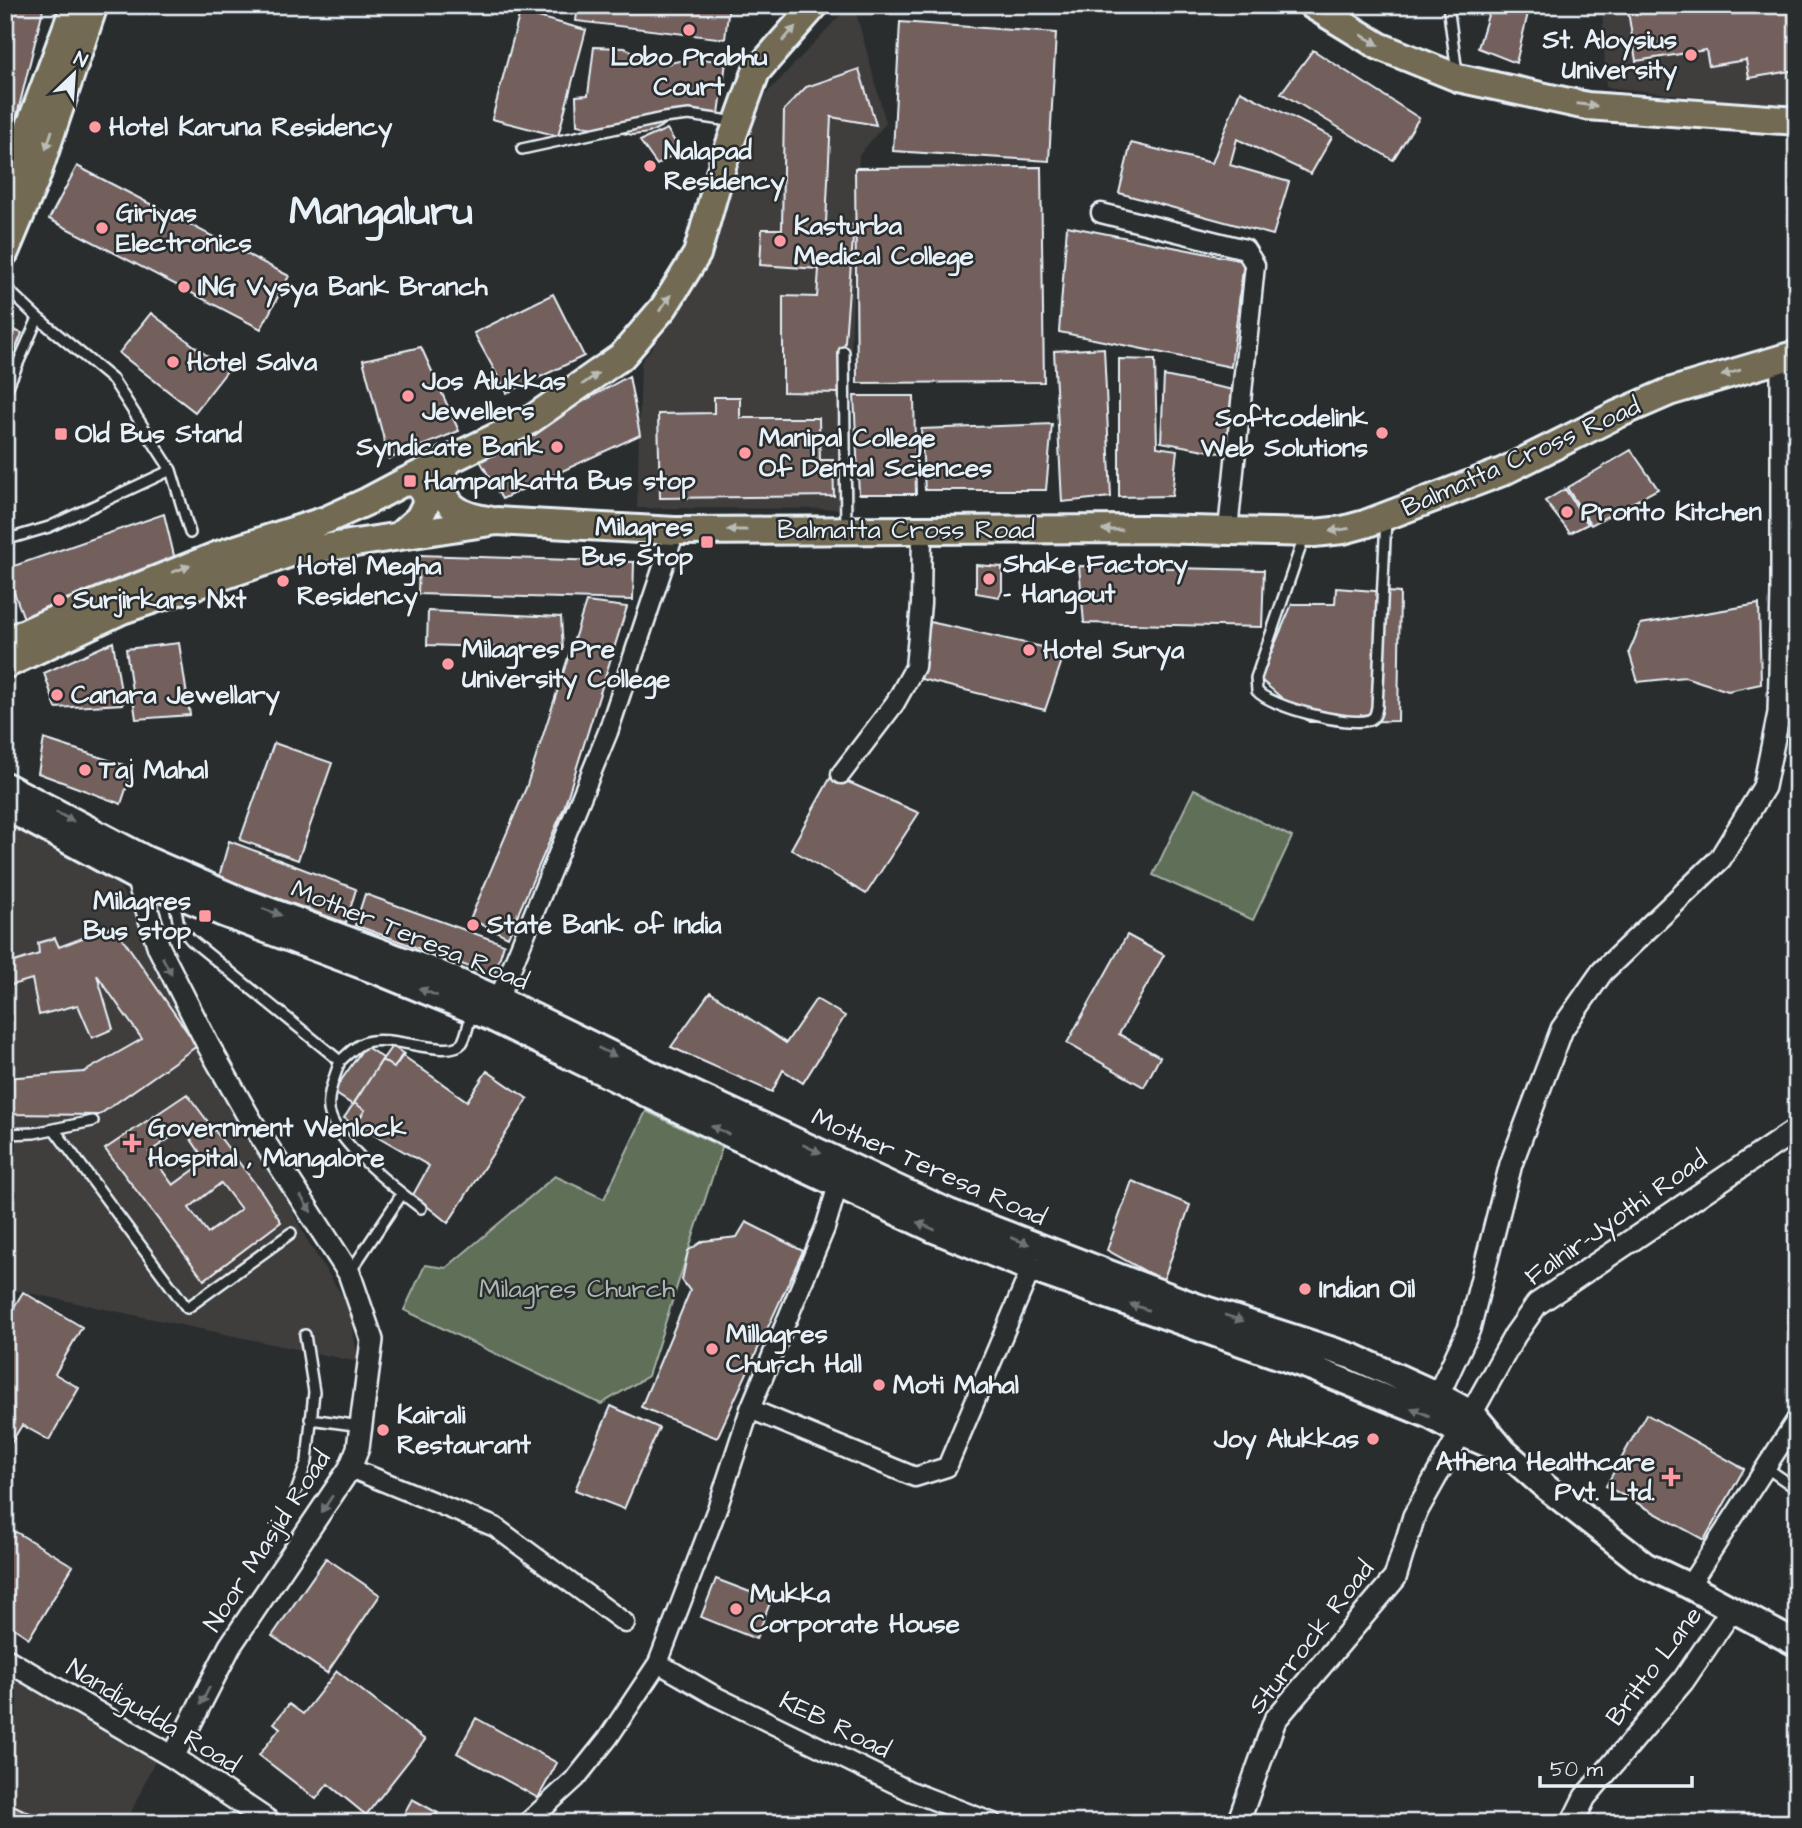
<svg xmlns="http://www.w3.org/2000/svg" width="1802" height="1828" font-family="'Architects Daughter',sans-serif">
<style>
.built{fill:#403c3c}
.green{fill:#617058;stroke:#a4b0a8;stroke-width:2}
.building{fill:#73605d;stroke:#e8f1f8;stroke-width:2;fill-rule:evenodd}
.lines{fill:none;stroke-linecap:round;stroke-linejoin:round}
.service-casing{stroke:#e8f1f8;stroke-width:14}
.minor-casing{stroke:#e8f1f8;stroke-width:23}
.tertiary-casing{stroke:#e8f1f8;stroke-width:26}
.secondary-casing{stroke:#e8f1f8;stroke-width:30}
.primary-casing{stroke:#e8f1f8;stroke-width:32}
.service{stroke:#2a2d2e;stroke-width:9}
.minor{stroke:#2a2d2e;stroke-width:18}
.tertiary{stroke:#2a2d2e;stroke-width:21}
.secondary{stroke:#2a2d2e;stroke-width:24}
.primary{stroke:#736b52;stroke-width:26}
.oneway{fill:#b9bbb6}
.oneway2{fill:#6c7275}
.poi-dot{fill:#ff9aa2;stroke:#2a2d2e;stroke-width:2.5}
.labels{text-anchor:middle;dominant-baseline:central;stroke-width:5;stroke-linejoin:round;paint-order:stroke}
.poi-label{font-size:26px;font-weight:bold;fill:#e8f1f8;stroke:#2a2d2e;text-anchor:start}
.street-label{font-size:26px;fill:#e8f1f8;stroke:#2a2d2e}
.park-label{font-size:26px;fill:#abb7b0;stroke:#2a2d2e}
.town-label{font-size:40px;font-weight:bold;fill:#e8f1f8;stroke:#2a2d2e}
</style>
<rect width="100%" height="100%" fill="#2a2d2e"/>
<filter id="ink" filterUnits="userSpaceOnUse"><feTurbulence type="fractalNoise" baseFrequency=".0143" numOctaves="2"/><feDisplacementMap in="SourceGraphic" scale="14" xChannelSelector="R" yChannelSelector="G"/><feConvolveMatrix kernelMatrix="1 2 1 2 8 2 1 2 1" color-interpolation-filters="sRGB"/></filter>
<g filter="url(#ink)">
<path class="built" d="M850 5H854L886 123 859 155 849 397 855 509 637 508 641 362 668 327 766 94Z
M1602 5H1627L1636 61 1706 50 1709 66 1746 60 1797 70V108L1606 87Z
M5 807 119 885 192 1023 208 1045 308 1242 350 1308 358 1362 5 1288Z
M5 1672 156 1759 126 1823H5Z"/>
<path class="green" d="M1194 789 1292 837 1253 920 1153 875Z
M646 1111 722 1147 648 1376 601 1404 404 1310 425 1265 446 1268 555 1176 604 1199Z"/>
<path class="building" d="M5 5H44L10 144 5 143Z
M578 5H729L725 39 576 21Z
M1491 5H1530L1516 63 1478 48Z
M1627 5H1797V70L1749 78 1746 60 1709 66 1706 50 1636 61Z
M520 12 586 30 558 136 492 119Z
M900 22 1056 33 1049 161 893 151Z
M594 47 625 48 661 65 693 58 726 62 719 114 682 111 664 125 649 133 633 135 577 125 576 96 588 95Z
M1313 50 1419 118 1393 160 1281 93Z
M859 69 876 125 831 117 826 223 854 225 841 393 783 392V296L817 297 819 269 760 265 762 229H782L784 110 806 87Z
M1240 91 1332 137 1311 174 1237 139 1230 165 1289 182 1273 235 1119 193 1131 143 1212 163Z
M667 129 680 150 657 165 640 141Z
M77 166 289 276 261 329 49 219Z
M1041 167 1044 382 857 383 855 168Z
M1067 226 1244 261 1231 367 1059 332Z
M553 294 584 356 507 393 474 333Z
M151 313 227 371 195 412 119 353Z
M5 327 22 333 5 376Z
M421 347 459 431 389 459 363 360Z
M1104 348 1111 497 1062 502 1054 351Z
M1119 359 1155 360 1157 447 1177 450 1172 496 1119 497Z
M629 376 640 435 502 499 479 459Z
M1164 376 1234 390 1226 454 1161 442Z
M854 396H914L916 494H859Z
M714 397H740V418H819L820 460H833L834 496 660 498 658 414 714 413Z
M1052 424 1046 490H925L921 429Z
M1631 450 1658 489 1591 525 1567 488Z
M1565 489 1588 524 1570 533 1545 501Z
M164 514 176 564 25 621 5 569Z
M419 555 634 562 633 600 418 594Z
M976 565 1002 567V591L999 597 976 593Z
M1079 566 1264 570 1262 627 1084 623Z
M1336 588 1400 593 1398 721 1309 722 1260 679 1292 604H1335Z
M586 602 627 607 564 808 508 937 470 919 526 788Z
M1759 604 1761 684 1728 691 1685 677 1638 682 1629 652 1641 624Z
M428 611 561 617 563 650 427 645Z
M930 622 1065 652 1045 710 921 679Z
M113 642 123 704 56 708 44 673Z
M179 643 190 715 136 719 126 649Z
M44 739 133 768 121 804 38 773Z
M274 743 332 763 298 860 240 840Z
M832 775 919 813 866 894 791 849Z
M229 841 356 889 346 923 219 877Z
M365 894 504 944 494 976 355 925Z
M114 926 197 1046 99 1115 5 1114V1078L84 1072 142 1039 97 975 113 1029 92 1038 78 1005 39 1015 32 979 5 987V965L39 954 38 943 55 938 59 947Z
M1127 935 1164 955 1119 1034 1160 1057 1144 1087 1067 1043Z
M710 992 786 1043 816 999 845 1016 803 1083 783 1070 772 1092 671 1047Z
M365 1046 383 1058 353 1105 333 1092Z
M392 1046 404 1054 394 1068 382 1060Z
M402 1055 467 1101 487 1071 528 1099 448 1223 413 1195 429 1166 356 1124 365 1110 354 1103 382 1060 394 1068Z
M187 1094 263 1194 281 1222 204 1280 105 1149ZM184 1129 207 1163 205 1162 173 1185 149 1152ZM221 1183 241 1209 208 1233 189 1208Z
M354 1103 365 1110 355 1125 344 1118Z
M1132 1181 1190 1205 1163 1281 1107 1250Z
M746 1222 803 1251 717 1438 641 1407 690 1291 682 1280 688 1251 703 1241 737 1237Z
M23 1292 82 1327 55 1374 79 1388 49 1440 22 1425 5 1453V1322Z
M611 1406 659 1428 624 1509 575 1490Z
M1646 1414 1744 1469 1704 1540 1606 1486Z
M16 1532 73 1566 29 1638 5 1622V1536Z
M326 1558 380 1595 327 1673 272 1636Z
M716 1579 771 1600 756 1639 701 1617Z
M337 1671 425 1740 366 1815 328 1784 316 1799 259 1755 280 1728 274 1723 289 1704 303 1714Z
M476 1718 557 1763 538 1798 457 1753Z
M412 1799 438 1813 427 1823H399Z
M5 1801 50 1823H5Z"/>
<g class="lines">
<defs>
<path id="service" d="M1448 5 1457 73
M522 149 663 118 689 115 736 122
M5 287 38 318 113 380 171 470 49 527 5 540
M844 352 846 529
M5 393 38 318
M171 470 190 533
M1304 537 1256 678 1257 691C1271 707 1348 727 1369 720 1375 718 1376 713 1377 707L1386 518
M174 898 179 926 191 940 340 1061C347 1055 357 1044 366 1042 391 1034 448 1059 462 1043 467 1036 469 1020 472 1012
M340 1061C335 1076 325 1099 330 1114 339 1145 395 1189 421 1208
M54 1129 187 1308 291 1233
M5 1134 34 1133 93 1121
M350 1272 402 1194
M310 1419 361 1426
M1764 1466 1797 1489
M296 1492 307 1461 314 1392 305 1335"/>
<path id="minor" d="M1101 213 1245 249 1255 265 1228 530
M841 774 895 703 915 667 921 604 922 530
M495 1008 608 732 675 531
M750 1409 915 1477 947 1467 1031 1269
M350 1468 495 1527 625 1623
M1689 1586 1797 1419
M658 1663 717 1697 910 1791 993 1823
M527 1823 576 1778 608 1738 658 1663 718 1506 750 1409 825 1228 838 1185"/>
<path id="tertiary" d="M142 868 137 878 159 948 208 1045 251 1121 349 1273 372 1340 358 1448 350 1468 230 1646 173 1757
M1438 1395 1469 1329 1511 1164 1562 1029 1602 972 1720 859 1764 787 1779 713 1782 591V358
M5 1659 173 1757 271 1823
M1238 1823 1275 1720 1395 1578 1414 1516 1515 1335 1537 1304 1797 1129
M1572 1823 1585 1797 1683 1681 1732 1609"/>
<path id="secondary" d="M5 785 146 859 241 900 436 972 498 999 660 1078 949 1212 1193 1305 1354 1357 1438 1395 1473 1414 1504 1451 1543 1485 1645 1565 1689 1586 1797 1644
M5 807 137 878 223 914 381 973 491 1018 710 1125 932 1229 1031 1269 1312 1368 1430 1416 1461 1433 1501 1450"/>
<path id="primary" d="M1312 5 1379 46 1458 78 1587 106 1797 121
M5 193 75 5
M5 252 36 178 94 5
M446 460C435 498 451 515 488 520
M402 483 529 421 622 356 664 307 697 254 723 163 756 72 815 5
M5 642 49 622 221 554 326 520 368 501 402 483 412 482 419 485 425 494 426 504 419 518 400 535
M5 665 122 610 291 553 497 521 675 531 1152 529 1314 533 1343 530 1365 524 1502 472 1616 415 1669 392 1797 354"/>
</defs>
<use href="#service" class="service-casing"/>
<use href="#minor" class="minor-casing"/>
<use href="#tertiary" class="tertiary-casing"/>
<use href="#secondary" class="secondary-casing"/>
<use href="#primary" class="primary-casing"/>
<use href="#service" class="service"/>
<use href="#minor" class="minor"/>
<use href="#tertiary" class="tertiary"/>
<use href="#secondary" class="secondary"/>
<use href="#primary" class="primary"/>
</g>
<defs><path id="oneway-solid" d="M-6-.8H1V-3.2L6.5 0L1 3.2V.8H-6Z" transform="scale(1.75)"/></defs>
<g class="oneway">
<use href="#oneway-solid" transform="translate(789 34) rotate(-49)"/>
<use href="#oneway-solid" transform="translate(1370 40) rotate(30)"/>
<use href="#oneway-solid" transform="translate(1587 105) rotate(8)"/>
<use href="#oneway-solid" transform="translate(49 140) rotate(108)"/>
<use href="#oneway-solid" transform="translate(665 303) rotate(-55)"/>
<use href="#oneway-solid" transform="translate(1731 373) rotate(163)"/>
<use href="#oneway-solid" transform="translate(590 379) rotate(-35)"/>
<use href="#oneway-solid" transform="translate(737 530) rotate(180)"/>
<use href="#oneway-solid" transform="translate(1112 530) rotate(180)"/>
<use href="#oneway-solid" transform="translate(1339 530) rotate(171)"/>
<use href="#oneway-solid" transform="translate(181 569) rotate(-21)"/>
</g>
<g class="oneway2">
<use href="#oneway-solid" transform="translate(65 817) rotate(28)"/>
<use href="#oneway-solid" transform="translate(272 912) rotate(20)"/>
<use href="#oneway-solid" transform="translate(167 966) rotate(63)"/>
<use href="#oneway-solid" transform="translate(428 992) rotate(-158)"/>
<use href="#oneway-solid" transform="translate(607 1052) rotate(26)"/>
<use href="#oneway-solid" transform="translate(720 1130) rotate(-155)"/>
<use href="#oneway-solid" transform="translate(812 1149) rotate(25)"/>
<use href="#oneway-solid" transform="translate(306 1204) rotate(57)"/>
<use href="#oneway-solid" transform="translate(926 1226) rotate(-156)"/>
<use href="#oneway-solid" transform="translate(1020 1241) rotate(21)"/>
<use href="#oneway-solid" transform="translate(1139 1307) rotate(-161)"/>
<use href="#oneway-solid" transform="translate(1234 1318) rotate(18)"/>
<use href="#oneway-solid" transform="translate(1420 1412) rotate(-157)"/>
<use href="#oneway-solid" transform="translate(327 1504) rotate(123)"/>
<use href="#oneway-solid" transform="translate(205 1696) rotate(117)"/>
</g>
</g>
<g class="poi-dot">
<circle cx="689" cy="30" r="7"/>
<circle cx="1691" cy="55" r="7"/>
<circle cx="95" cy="127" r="7"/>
<circle cx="650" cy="166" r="7"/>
<circle cx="102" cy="228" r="7"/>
<circle cx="780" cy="241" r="7"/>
<circle cx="184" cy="287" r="7"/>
<circle cx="173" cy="362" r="7"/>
<circle cx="408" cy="396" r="7"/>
<circle cx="1382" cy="433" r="7"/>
<rect x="54" y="427" width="14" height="14" rx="3.5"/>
<circle cx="557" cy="447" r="7"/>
<circle cx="745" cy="453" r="7"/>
<rect x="403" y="474" width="14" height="14" rx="3.5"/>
<circle cx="1567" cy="512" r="7"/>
<rect x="700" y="535" width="14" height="14" rx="3.5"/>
<circle cx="989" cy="579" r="7"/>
<circle cx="283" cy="581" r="7"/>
<circle cx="59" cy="600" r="7"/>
<circle cx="1029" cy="650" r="7"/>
<circle cx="448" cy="664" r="7"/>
<circle cx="57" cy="695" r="7"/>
<circle cx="85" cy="770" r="7"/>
<rect x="198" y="909" width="14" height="14" rx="3.5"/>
<circle cx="473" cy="925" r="7"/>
<path d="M128.5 1132.5h7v7h7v7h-7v7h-7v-7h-7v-7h7z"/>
<circle cx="1305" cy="1289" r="7"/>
<circle cx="712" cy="1349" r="7"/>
<circle cx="879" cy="1385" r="7"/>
<circle cx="383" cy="1430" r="7"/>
<circle cx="1373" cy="1439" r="7"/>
<path d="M1667.5 1466.5h7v7h7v7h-7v7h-7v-7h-7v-7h7z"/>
<circle cx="736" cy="1609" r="7"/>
</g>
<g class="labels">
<g class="poi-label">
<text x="1677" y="40" text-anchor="end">St. Aloysius<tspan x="1677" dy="30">University</tspan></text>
<text x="689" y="57" text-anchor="middle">Lobo Prabhu<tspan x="689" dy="30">Court</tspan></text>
<text x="109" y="127">Hotel Karuna Residency</text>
<text x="664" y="151">Nalapad<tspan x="664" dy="30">Residency</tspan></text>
<text x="116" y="213">Giriyas<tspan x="116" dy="30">Electronics</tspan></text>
<text x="794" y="226">Kasturba<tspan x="794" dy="30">Medical College</tspan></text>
<text x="198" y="287">ING Vysya Bank Branch</text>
<text x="187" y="362">Hotel Salva</text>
<text x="422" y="381">Jos Alukkas<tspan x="422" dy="30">Jewellers</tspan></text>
<text x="1368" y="418" text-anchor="end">Softcodelink<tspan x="1368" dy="30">Web Solutions</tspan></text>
<text x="75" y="434">Old Bus Stand</text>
<text x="759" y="438">Manipal College<tspan x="759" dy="30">Of Dental Sciences</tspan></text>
<text x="543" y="447" text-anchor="end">Syndicate Bank</text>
<text x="424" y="481">Hampankatta Bus stop</text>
<text x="1581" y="512">Pronto Kitchen</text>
<text x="693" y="527" text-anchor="end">Milagres<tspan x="693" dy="30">Bus Stop</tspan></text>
<text x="1003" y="564">Shake Factory<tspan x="1003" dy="30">- Hangout</tspan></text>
<text x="297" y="566">Hotel Megha<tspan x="297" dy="30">Residency</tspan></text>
<text x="73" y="600">Surjirkars Nxt</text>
<text x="462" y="649">Milagres Pre<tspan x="462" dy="30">University College</tspan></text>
<text x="1043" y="650">Hotel Surya</text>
<text x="71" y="695">Canara Jewellary</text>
<text x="99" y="770">Taj Mahal</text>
<text x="191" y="901" text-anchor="end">Milagres<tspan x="191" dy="30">Bus stop</tspan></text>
<text x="487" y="925">State Bank of India</text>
<text x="148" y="1128">Government Wenlock<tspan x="148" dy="30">Hospital , Mangalore</tspan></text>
<text x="1319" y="1289">Indian Oil</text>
<text x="726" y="1334">Millagres<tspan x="726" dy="30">Church Hall</tspan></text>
<text x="893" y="1385">Moti Mahal</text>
<text x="397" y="1415">Kairali<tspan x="397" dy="30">Restaurant</tspan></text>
<text x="1359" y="1439" text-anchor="end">Joy Alukkas</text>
<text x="1655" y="1462" text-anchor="end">Athena Healthcare<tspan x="1655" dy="30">Pvt. Ltd.</tspan></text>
<text x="750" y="1594">Mukka<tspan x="750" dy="30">Corporate House</tspan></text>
</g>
<g class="street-label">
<text transform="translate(1521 457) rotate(-24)">Balmatta Cross Road</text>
<text x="906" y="530">Balmatta Cross Road</text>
<text transform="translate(410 935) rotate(22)">Mother Teresa Road</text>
<text transform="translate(929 1167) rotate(24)">Mother Teresa Road</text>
<text transform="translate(1616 1218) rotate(-35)">Falnir-Jyothi Road</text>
<text transform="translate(267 1541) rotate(-57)">Noor Masjid Road</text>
<text transform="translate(1311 1637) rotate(-52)">Sturrock Road</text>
<text transform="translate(1654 1666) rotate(-53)">Britto Lane</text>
<text transform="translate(153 1716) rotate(31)">Nandigudda Road</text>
<text transform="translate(835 1725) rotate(26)">KEB Road</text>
</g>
<g class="park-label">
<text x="577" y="1289">Milagres Church</text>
</g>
<g class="town-label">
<text x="381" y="212">Mangaluru</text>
</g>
</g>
<rect width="1802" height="1828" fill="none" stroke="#2a2d2e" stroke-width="28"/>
<rect x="14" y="14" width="1774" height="1800" fill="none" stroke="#e8f1f8" stroke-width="2.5" filter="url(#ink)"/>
<g transform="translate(74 74) rotate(25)" stroke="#2a2d2e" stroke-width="5" paint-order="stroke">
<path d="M0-5L12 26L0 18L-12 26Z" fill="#e8f1f8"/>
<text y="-10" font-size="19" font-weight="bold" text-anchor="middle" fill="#e8f1f8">N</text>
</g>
<path d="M1540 1776v10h152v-10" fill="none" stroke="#e8f1f8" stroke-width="3.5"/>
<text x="1550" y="1776" font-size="21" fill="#e8f1f8" stroke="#2a2d2e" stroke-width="5" paint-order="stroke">50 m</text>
</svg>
